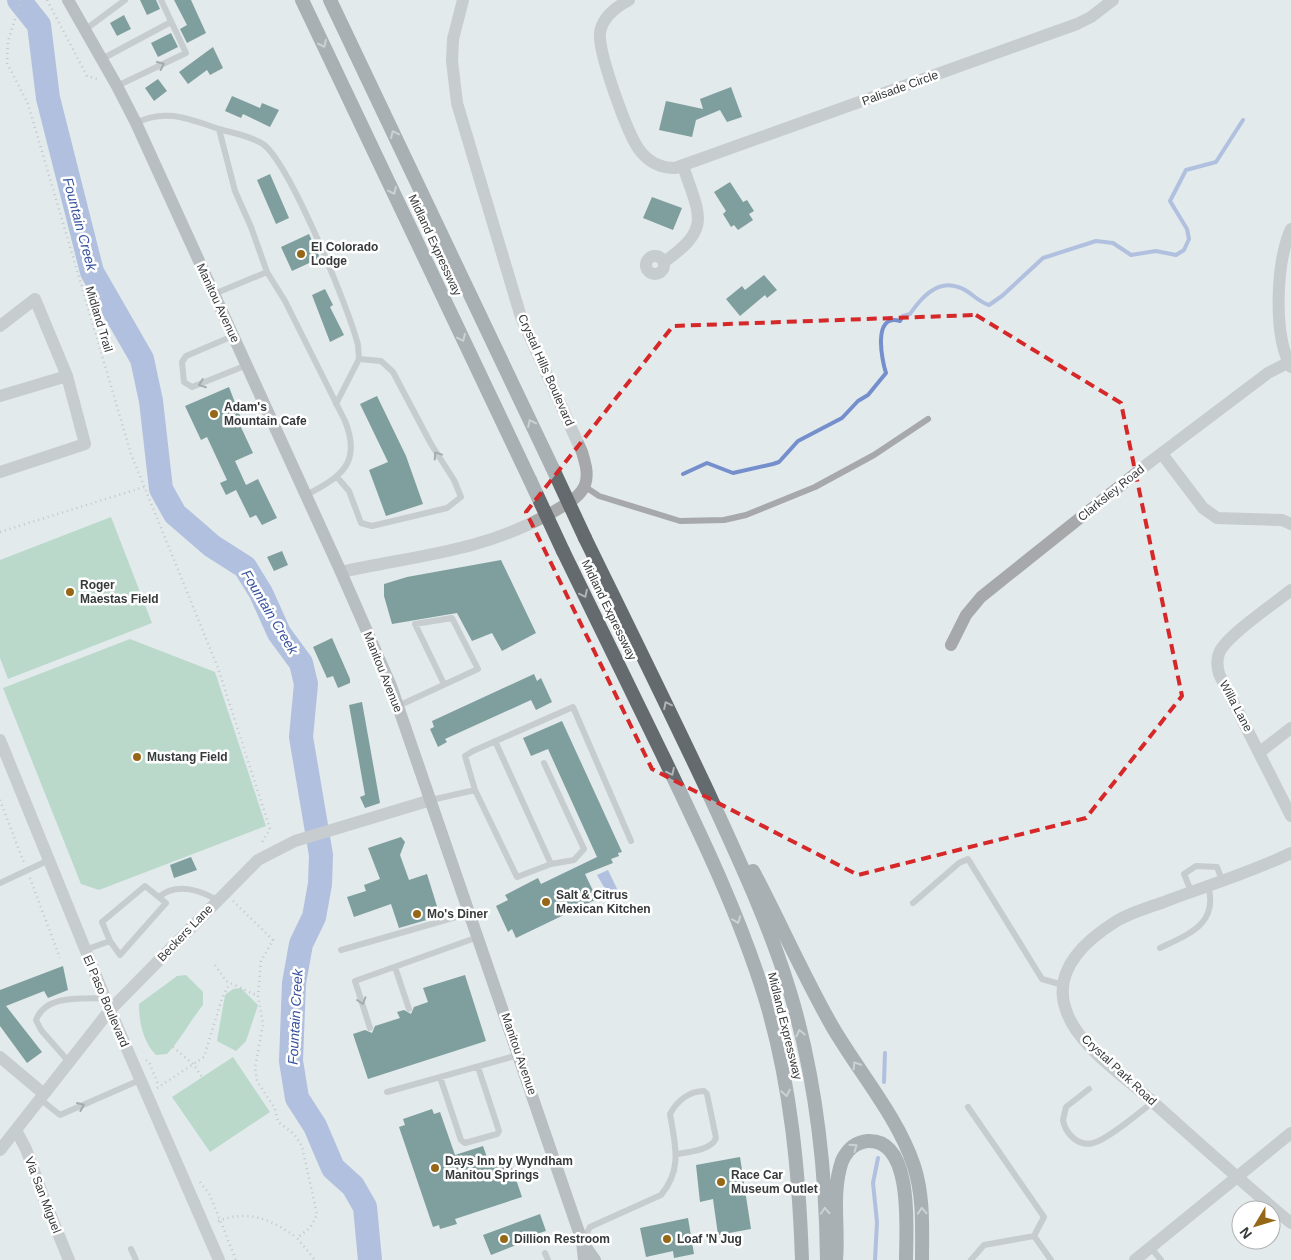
<svg xmlns="http://www.w3.org/2000/svg" width="1291" height="1260" font-family="Helvetica,sans-serif">
<style>
.green{fill:#89c6a1}
.water{fill:#758fcc}
.lines{fill:none;stroke-linecap:round;stroke-linejoin:round}
.stream{stroke:#758fcc;stroke-width:4}
.river{stroke:#758fcc;stroke-width:24}
.building{fill:#08443e}
.path{stroke:#9aa0a1;stroke-width:2.5;stroke-dasharray:1 4;stroke-linecap:butt}
.service{stroke:#a6a8aa;stroke-width:6}
.minor{stroke:#a6a8aa;stroke-width:12}
.tertiary{stroke:#a6a8aa;stroke-width:12}
.secondary{stroke:#85898c;stroke-width:12}
.trunk{stroke:#646a6e;stroke-width:14}
.trunk-bridge{stroke:#646a6e;stroke-width:14}
.oneway{stroke:#b2b4b6}
.oneway2{stroke:#5e6062}
.marked{fill:none;stroke:#d62828;stroke-width:4;stroke-dasharray:10 6;stroke-linejoin:round}
.poi-dot{fill:#966716;stroke:#fff;stroke-width:2}
.labels{text-anchor:middle;dominant-baseline:central;stroke-width:5;stroke-linejoin:round;paint-order:stroke}
.street-label{font-size:12px;fill:#373a3b;stroke:#fff}
.poi-label{font-size:12px;font-weight:bold;fill:#373a3b;stroke:#fff;text-anchor:start}
.water-label{font-size:14px;font-style:italic;fill:#37529e;stroke:#fff}
</style>
<rect width="100%" height="100%" fill="#e2eaec"/>
<path class="green" d="M111 517 152 623 8 679 0 658V560Z
M130 639 215 672 266 826 99 890 81 884 3 688Z
M186 975 203 992V1005C190 1021 181 1039 167 1054L156 1055C143 1042 139 1022 139 1004L177 976Z
M241 988 258 1005 246 1041 236 1051 217 1041 225 995 233 989Z
M233 1057 270 1112 210 1152 172 1097Z"/>
<path class="water" d="M608 870 620 895 621 899 613 903 597 875Z"/>
<g class="lines">
<path class="stream" d="M683 474 707 463 733 473 773 464 779 462 798 441 842 418 858 401 868 395 886 373C882 361 872 313 900 321L903 316 910 314C920 299 937 279 958 287 970 290 976 301 989 305L1002 296 1043 258 1096 241 1113 243 1131 255 1156 251 1176 255 1184 250 1189 239 1187 229 1170 201 1186 170 1216 162 1243 120
M884 1082 885 1053
M875 1260 877 1222 873 1183 878 1158"/>
<path class="river" d="M19 0 39 25 48 98 92 272 142 359 151 401 161 489 175 514 212 546 245 567 261 593 279 633 301 663 306 684 301 737 321 855 320 884 314 917 301 944 294 983 291 1061 297 1098 315 1126 333 1168 353 1186 365 1207 370 1260"/>
</g>
<path class="building" d="M140 0H156L160 9 147 15Z
M174 0H191L206 33 187 43 180 29 187 25Z
M124 15 131 29 117 36 110 23Z
M171 33 178 47 158 57 151 43Z
M213 47 223 68 210 75 207 70 188 84 179 72Z
M158 79 167 91 154 101 145 88Z
M731 87 742 117 727 122 720 110 696 120 692 137 659 130 666 101 703 109 700 99Z
M232 96 260 108 262 103 279 110 270 127 243 114 241 118 225 111Z
M270 174 289 218 276 224 257 180Z
M730 182 743 202 747 200 754 211 749 214 753 220 738 230 734 225 731 227 723 214 726 211 714 192Z
M652 197 682 208 673 230 643 218Z
M309 234 320 258 292 271 281 247Z
M764 275 777 290 767 298 765 295 740 316 726 299 742 286 745 290Z
M325 289 333 305 330 307 344 335 330 342 312 295Z
M229 387 242 421 239 423 253 453 235 461 246 485 258 479 277 518 262 525 256 515 250 518 236 490 226 495 220 483 227 480 207 437 201 440 185 406Z
M377 396 406 456 423 504 386 516 369 470 388 462 360 404Z
M282 551 288 565 274 571 267 557Z
M501 560 536 633 502 651 492 633 472 641 457 613 392 624 384 596V584L407 577Z
M332 638 350 679V683L338 688 333 676 327 678 313 647Z
M534 674 537 681 541 678 552 702 536 710 531 700 445 739 447 742 438 747 430 729 434 727 432 721Z
M362 702 380 803 365 808 360 797 365 795 349 705Z
M562 721 622 852 618 853 619 856 611 859 613 863 585 874 597 899 516 938 512 929 508 932 496 906 508 900 505 895 538 878 541 884 597 857 548 749 531 756 523 738Z
M401 837 405 842 400 855 409 880 427 874 440 916 399 928 391 904 354 917 347 897 366 891 364 885 380 879 368 848Z
M191 857 197 870 174 878 170 865Z
M63 966 68 990 48 998 44 991 6 1006 42 1052 27 1063 0 1026V990Z
M465 975 486 1041 368 1079 353 1034 365 1030 372 1033 375 1026 400 1018 397 1012 404 1010 411 1014 414 1007 428 1002 423 988Z
M432 1109 434 1114 440 1112 455 1155 483 1146 490 1166 509 1159 522 1197 455 1219 457 1224 440 1229 439 1225 433 1227 399 1127 405 1125 403 1119Z
M740 1157 751 1229 718 1235 713 1199 700 1202 696 1165Z
M540 1214 546 1231 523 1238 524 1242 491 1255 483 1235Z
M688 1218 694 1254 674 1258 673 1251 646 1257 640 1228Z"/>
<g class="lines">
<path class="path" d="M21 0 8 41 7 63 28 104 131 454 218 668 270 829 261 844
M47 0 87 76 97 79
M0 532 144 487
M0 800 24 863
M30 878 60 958
M233 901 273 940 261 961 258 996 263 1024 255 1068 257 1081 275 1109 278 1122 294 1134 302 1146 317 1215 310 1228 297 1238 315 1260
M215 965 226 981 258 996
M173 1047 194 1065 202 1077
M146 1060 149 1062 158 1084
M157 1088 204 1057 222 998 230 983
M200 1182 210 1195 236 1260
M218 1221C249 1209 273 1220 297 1238"/>
<path class="service" d="M86 29 125 0
M102 59 171 22
M117 86 186 53 161 0
M136 123C165 108 189 119 219 129L235 191 251 227 267 272 285 301 345 421C362 463 341 477 306 495
M219 129C233 133 251 136 263 144 290 164 349 309 358 345L359 359 336 404
M214 294 267 272
M233 336 186 356 182 362 184 382 192 387 247 365
M337 477 349 491 361 523 372 526 447 508 461 497 454 480 431 444 393 372 381 361 359 359
M584 486 599 496 680 521 724 520 746 515 815 487 874 455 928 419
M398 706 478 669 452 618 415 624 444 684
M495 741 551 864
M475 790 465 756 473 751 573 707 631 841
M431 800 475 790 517 877 551 864 574 860 584 849 544 763
M0 883 49 860
M1191 891 1184 874 1196 866 1217 867 1222 880
M159 897C176 882 200 890 217 900
M913 903 959 863 968 859 1042 979 1063 985
M1160 948C1189 934 1219 924 1208 885
M85 950 110 941 120 955 166 903 145 886 102 922 110 941
M341 950 470 913
M395 967 409 1009
M370 1028 355 981 478 937
M69 1062 41 1030 36 1020C46 994 82 999 105 998
M440 1077 461 1140 465 1143 497 1134 499 1131 478 1067
M1089 1089 1066 1107 1063 1120C1065 1133 1078 1147 1093 1143 1107 1140 1140 1112 1153 1102
M387 1092 518 1055
M40 1099 60 1115 140 1080
M968 1107 1044 1217 1034 1236 1051 1260
M583 1240 590 1227 661 1195C683 1169 675 1144 670 1114 677 1101 689 1091 704 1091L707 1094 716 1138C712 1150 689 1152 677 1154
M1151 1248 1161 1260
M131 1249 136 1260
M545 1253 548 1260
M971 1260 984 1245 1034 1236"/>
<path class="minor" d="M629 0C616 7 602 17 600 33 598 52 628 137 641 152 650 163 661 168 675 168L1077 24 1091 17 1113 0
M1291 229C1276 263 1273 335 1291 367
M646 265a9 9 0 1 1 18 0a9 9 0 1 1-18 0Z
M664 262C712 228 700 217 683 166
M0 326 35 299 67 376 85 444 0 472
M0 396 67 376
M1162 454 1203 508 1217 518 1282 520 1291 524
M341 572C418 555 482 552 553 512 564 505 580 498 585 485 589 474 585 462 582 452L521 317 457 103 452 61 453 39 463 0
M1291 590C1274 604 1229 634 1220 651 1216 659 1217 666 1219 674L1291 816
M951 645 966 615 981 597 1150 462 1268 373 1291 361
M0 740 110 1010 219 1260
M1260 752 1291 728
M0 1057 44 1094
M16 1130 26 1149 44 1199 69 1260
M0 1150 110 1010 258 860 295 841 431 800
M1135 1260 1291 1133"/>
<path class="tertiary" d="M1291 853C1250 873 1206 886 1164 902 1147 908 1129 913 1115 922 1085 941 1052 971 1066 1010 1077 1046 1127 1078 1154 1103 1199 1143 1244 1184 1291 1223"/>
<path class="secondary" d="M68 0 117 86 136 123 341 572 391 686 582 1241 584 1260
M583 1243 595 1260"/>
<path class="trunk" d="M302 0 530 480
M330 0 552 467
M585 538C626 622 668 707 708 792 738 858 769 923 790 992 816 1078 826 1170 827 1260
M563 551C596 619 629 687 663 756 701 835 740 916 766 1001 791 1085 799 1173 802 1260
M753 871C780 922 803 975 832 1026 858 1071 898 1117 914 1166 924 1197 922 1229 922 1260
M836 1260C839 1227 831 1193 842 1161 847 1150 855 1142 868 1141 914 1139 906 1231 906 1260"/>
<path class="trunk-bridge" d="M552 467 585 538
M530 480 563 551"/>
</g>
<defs><path id="oneway-chevron" d="M-2-3.5L2.5 0L-2 3.5" fill="none" stroke-width="1.6" stroke-linecap="round" stroke-linejoin="round" transform="scale(1.25)"/></defs>
<g class="oneway">
<use href="#oneway-chevron" transform="translate(323 44) rotate(65)"/>
<use href="#oneway-chevron" transform="translate(394 134) rotate(-115)"/>
<use href="#oneway-chevron" transform="translate(393 191) rotate(65)"/>
<use href="#oneway-chevron" transform="translate(462 338) rotate(65)"/>
<use href="#oneway-chevron" transform="translate(531 423) rotate(-115)"/>
<use href="#oneway-chevron" transform="translate(584 594) rotate(64)"/>
<use href="#oneway-chevron" transform="translate(667 705) rotate(-116)"/>
<use href="#oneway-chevron" transform="translate(671 772) rotate(64)"/>
<use href="#oneway-chevron" transform="translate(737 920) rotate(69)"/>
<use href="#oneway-chevron" transform="translate(800 1033) rotate(-103)"/>
<use href="#oneway-chevron" transform="translate(856 1065) rotate(-122)"/>
<use href="#oneway-chevron" transform="translate(786 1093) rotate(80)"/>
<use href="#oneway-chevron" transform="translate(854 1147) rotate(-35)"/>
<use href="#oneway-chevron" transform="translate(825 1211) rotate(-93)"/>
<use href="#oneway-chevron" transform="translate(922 1211) rotate(-93)"/>
</g>
<g class="oneway2">
<use href="#oneway-chevron" transform="translate(161 65) rotate(-25)"/>
<use href="#oneway-chevron" transform="translate(202 384) rotate(159)"/>
<use href="#oneway-chevron" transform="translate(437 455) rotate(-124)"/>
<use href="#oneway-chevron" transform="translate(362 1001) rotate(72)"/>
<use href="#oneway-chevron" transform="translate(81 1106) rotate(-23)"/>
</g>
<path d="M0 0H1291V1260H0ZM976 315 1121 403 1182 696 1086 818 858 875 652 769 526 512 673 326Z" fill="#e2eaec" fill-opacity=".55" fill-rule="evenodd"/>
<path class="marked" d="M976 315 1121 403 1182 696 1086 818 858 875 652 769 526 512 673 326Z"/>
<g class="poi-dot">
<circle cx="301" cy="254" r="5"/>
<circle cx="214" cy="414" r="5"/>
<circle cx="70" cy="592" r="5"/>
<circle cx="137" cy="757" r="5"/>
<circle cx="546" cy="902" r="5"/>
<circle cx="417" cy="914" r="5"/>
<circle cx="435" cy="1168" r="5"/>
<circle cx="721" cy="1182" r="5"/>
<circle cx="504" cy="1239" r="5"/>
<circle cx="667" cy="1239" r="5"/>
</g>
<g class="labels">
<g class="street-label">
<text transform="translate(900 88) rotate(-20)">Palisade Circle</text>
<text transform="translate(435 245) rotate(65)">Midland Expressway</text>
<text transform="translate(218 303) rotate(65)">Manitou Avenue</text>
<text transform="translate(99 319) rotate(73)">Midland Trail</text>
<text transform="translate(546 370) rotate(66)">Crystal Hills Boulevard</text>
<text transform="translate(1111 493) rotate(-39)">Clarksley Road</text>
<text transform="translate(609 610) rotate(64)">Midland Expressway</text>
<text transform="translate(383 672) rotate(68)">Manitou Avenue</text>
<text transform="translate(1236 706) rotate(62)">Willa Lane</text>
<text transform="translate(185 933) rotate(-46)">Beckers Lane</text>
<text transform="translate(106 1001) rotate(67)">El Paso Boulevard</text>
<text transform="translate(785 1026) rotate(76)">Midland Expressway</text>
<text transform="translate(519 1054) rotate(71)">Manitou Avenue</text>
<text transform="translate(1119 1070) rotate(43)">Crystal Park Road</text>
<text transform="translate(43 1195) rotate(69)">Via San Miguel</text>
</g>
<g class="poi-label">
<text x="311" y="247">El Colorado<tspan x="311" dy="14">Lodge</tspan></text>
<text x="224" y="407">Adam's<tspan x="224" dy="14">Mountain Cafe</tspan></text>
<text x="80" y="585">Roger<tspan x="80" dy="14">Maestas Field</tspan></text>
<text x="147" y="757">Mustang Field</text>
<text x="556" y="895">Salt &amp; Citrus<tspan x="556" dy="14">Mexican Kitchen</tspan></text>
<text x="427" y="914">Mo's Diner</text>
<text x="445" y="1161">Days Inn by Wyndham<tspan x="445" dy="14">Manitou Springs</tspan></text>
<text x="731" y="1175">Race Car<tspan x="731" dy="14">Museum Outlet</tspan></text>
<text x="514" y="1239">Dillion Restroom</text>
<text x="677" y="1239">Loaf 'N Jug</text>
</g>
<g class="water-label">
<text transform="translate(80 224) rotate(75)">Fountain Creek</text>
<text transform="translate(270 612) rotate(59)">Fountain Creek</text>
<text transform="translate(295 1017) rotate(-87)">Fountain Creek</text>
</g>
</g>
<g transform="translate(1256 1225) rotate(232)"><circle r="24" fill="#ffffff" stroke="#afb0b1"/>
<path d="M0-4L9 19L0 12L-9 19Z" fill="#966716"/>
<text y="-8" font-size="14" font-weight="bold" text-anchor="middle" fill="#373a3b">N</text>
</g>
</svg>
